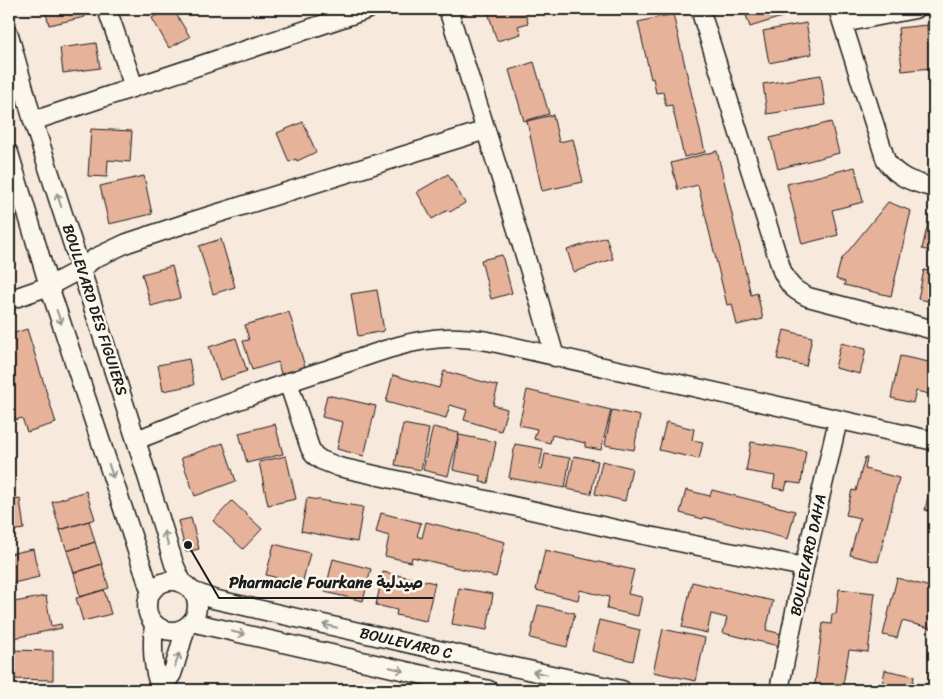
<svg xmlns="http://www.w3.org/2000/svg" width="943" height="699" font-family="Sriracha,'Playpen Sans Arabic',sans-serif">
<style>
.building{fill:#e7b29a;stroke:#1c1c1c}
.lines{fill:none;stroke-linecap:round;stroke-linejoin:round}
.street-casing{stroke:#1c1c1c;stroke-width:21}
.street{stroke:#fbf7ec;stroke-width:18}
.oneway{stroke:#97948e}
.labels{text-anchor:middle;dominant-baseline:central;stroke-width:5;stroke-linejoin:round;paint-order:stroke}
.street-label{font-size:15px;fill:#1c1c1c;stroke:#fbf7ec}
.leader{fill:none;stroke:#1c1c1c;stroke-width:2}
.callout-dot{fill:#1c1c1c;stroke:#fbf7ec;stroke-width:2}
.callout-label{font-size:16px;text-anchor:middle;font-weight:bold;fill:#1c1c1c;stroke:#fbf7ec;stroke-width:5;stroke-linejoin:round;paint-order:stroke}
</style>
<rect width="100%" height="100%" fill="#f7e9dc"/>
<filter id="ink" filterUnits="userSpaceOnUse"><feTurbulence type="fractalNoise" baseFrequency=".02" numOctaves="2"/><feDisplacementMap in="SourceGraphic" scale="10" xChannelSelector="R" yChannelSelector="G"/><feConvolveMatrix kernelMatrix="1 2 1 2 8 2 1 2 1" color-interpolation-filters="sRGB"/></filter>
<g filter="url(#ink)">
<path class="building" d="M45 9H83L85 17 49 25Z
M167 9H173L190 37 169 48 152 18Z
M472 9H491L474 14Z
M499 9H524L528 23 518 26 521 34 497 41 488 12Z
M744 9H790L791 14 750 27Z
M673 14 705 152 684 157 672 105 666 106 663 92 656 93 653 78 651 79 638 22Z
M934 22V53L930 23Z
M806 23 812 54 769 63 763 31Z
M927 25 931 68 902 71 898 28Z
M96 43 100 68 63 73 60 48Z
M534 62 549 114 524 121 509 70Z
M821 75 825 105 767 114 763 84Z
M553 115 559 142 573 139 583 182 542 191 527 121Z
M303 122 316 152 297 161 296 159 289 162 277 133Z
M831 122 839 153 778 169 770 138Z
M91 129 132 131 130 162 108 160 107 177 88 176Z
M717 151 751 295 757 293 763 319 737 325 732 304 727 305 698 185 678 190 671 163Z
M855 167 863 202 832 210 838 235 802 244 787 184Z
M448 174 465 203 450 212 448 210 432 219 417 192Z
M144 176 152 214 109 224 100 186Z
M888 202 911 211 891 296 844 285 845 282 836 279 841 260Z
M928 223 934 224V252L922 249Z
M606 237 613 259 574 272 567 250Z
M221 239 235 287 213 294 199 246Z
M502 255 512 293 491 299 481 260Z
M172 266 180 298 151 306 142 274Z
M924 270 934 272V302L918 299Z
M377 290 384 331 358 336 351 294Z
M289 312 305 367 281 374 278 362 252 370 243 341 249 340 245 325Z
M27 329 56 423 27 432 22 418 16 420 9 397V335Z
M784 330 812 337 806 366 777 359Z
M236 338 247 371 220 380 209 347Z
M841 343 866 349 860 374 835 368Z
M900 356 934 363V395L916 391 913 403 891 398Z
M189 359 194 385 163 391 158 365Z
M444 371 498 386 493 405 507 409 501 431 464 420 467 410 450 405 446 418 386 402 393 375 439 388Z
M527 390 611 410 601 450 585 447V443L552 435 550 443 534 439 537 429 519 425Z
M327 395 376 406 364 456 337 449 343 422 322 417Z
M612 410 640 416 634 450 605 445Z
M666 422 694 429 692 440 703 442 699 459 659 450Z
M275 424 283 454 247 463 239 433Z
M403 424 429 429 421 470 395 465Z
M433 427 459 433 448 476 423 470Z
M459 435 496 442 488 483 480 482 481 476 453 470Z
M751 442 806 451 801 484 787 482 785 490 773 488 775 476 746 471Z
M223 443 236 481 195 496 181 458Z
M515 444 543 449 539 469 542 470 545 454 570 458 565 488 509 478Z
M286 456 296 499 268 505 259 462Z
M574 456 598 461 591 494 567 489Z
M865 457 867 458 865 469 899 478 878 562 850 555 860 518 846 515 852 490 856 491Z
M602 461 632 468 625 501 595 494Z
M932 478 934 479V513L925 510Z
M686 490 710 496 712 490 795 511 788 539 704 517 703 519 680 513Z
M86 491 95 519 60 530 52 502Z
M307 498 363 507 357 542 301 531Z
M20 499 24 529 9 531V501Z
M232 501 262 529 243 549 213 521Z
M381 513 421 523 417 536 422 538 426 522 505 542 496 577 412 557 411 562 385 556 389 536 376 532Z
M191 518 199 549 186 552 178 521Z
M89 521 95 542 67 551 60 530Z
M95 542 102 564 74 573 67 551Z
M274 544 310 553 302 584 266 575Z
M33 549 39 577 9 584V554Z
M545 550 634 570 628 594 642 597 638 616 607 609 609 597 580 590 578 600 536 590Z
M333 559 371 569 363 601 325 592Z
M102 564 109 588 80 597 74 573Z
M383 572 435 583 426 621 396 615 397 610 376 605Z
M897 578 934 588V629L902 621 897 638 883 635Z
M692 582 773 601 766 630 782 634 779 646 723 633 727 618 711 614 707 633 682 627Z
M459 588 493 594 487 630 452 624Z
M839 589 875 593 868 652 849 650 842 690H814L823 623 831 624 832 614H836Z
M104 590 111 614 83 621 76 598Z
M46 596 51 626 61 624 62 628 9 639V603Z
M538 605 575 613 567 647 530 638Z
M599 620 640 630 633 661 592 651Z
M663 629 705 638 696 681 653 672Z
M9 650 53 651V680L9 679Z
M885 670 914 676 912 690H914H881Z"/>
<g class="lines">
<defs>
<path id="street" d="M107 9 134 87
M448 9 538 297 555 357
M700 9 782 271C789 285 793 290 808 297L934 330
M838 9 886 161C899 179 914 182 934 188
M843 23 915 9
M9 35 33 121 136 440 174 564 183 584
M33 121 369 9
M9 153 49 286 151 593
M9 300 49 286 81 269 95 258 127 243 190 222 486 130
M288 382 310 448 314 455 321 460 339 467 624 531 804 567
M136 440C163 430 188 419 214 409 252 395 290 381 329 369 365 357 408 339 446 338 460 337 474 339 488 341L934 441
M147 606a25 25 0 1 1 50 0a25 25 0 1 1-50 0Z
M192 591 213 599 500 664 622 690
M191 622 489 690
M154 623C152 646 152 668 161 689
M161 690 172 674 175 665 186 627
M779 690 804 567 838 420"/>
</defs>
<use href="#street" class="street-casing"/>
<use href="#street" class="street"/>
</g>
<defs><path id="oneway-shaft" d="M-6 0H5M1.5-3L5.5 0L1.5 3" fill="none" stroke-width="1.6" stroke-linecap="round" stroke-linejoin="round" transform="scale(1.25)"/></defs>
<g class="oneway">
<use href="#oneway-shaft" transform="translate(59 200) rotate(-108)"/>
<use href="#oneway-shaft" transform="translate(59 317) rotate(71)"/>
<use href="#oneway-shaft" transform="translate(111 471) rotate(72)"/>
<use href="#oneway-shaft" transform="translate(166 538) rotate(-107)"/>
<use href="#oneway-shaft" transform="translate(330 626) rotate(-167)"/>
<use href="#oneway-shaft" transform="translate(238 633) rotate(13)"/>
<use href="#oneway-shaft" transform="translate(177 660) rotate(-73)"/>
<use href="#oneway-shaft" transform="translate(397 669) rotate(13)"/>
<use href="#oneway-shaft" transform="translate(540 673) rotate(-168)"/>
</g>
</g>
<g class="labels">
<g class="street-label">
<text transform="translate(95 310) rotate(72)">BOULEVARD DES FIGUIERS</text>
<text transform="translate(808 555) rotate(-78)">BOULEVARD DAHA</text>
<text transform="translate(406 643) rotate(13)">BOULEVARD C</text>
</g>
</g>
<path class="leader" d="M188 545L219 598H433"/>
<circle class="callout-dot" cx="188" cy="545" r="5"/>
<g class="callout-label">
<text x="326" y="588">Pharmacie Fourkane صيدلية</text>
</g>
<rect width="943" height="699" fill="none" stroke="#fbf7ec" stroke-width="30"/>
<rect x="15" y="15" width="913" height="669" fill="none" stroke="#1c1c1c" stroke-width="2" filter="url(#ink)"/>
</svg>
